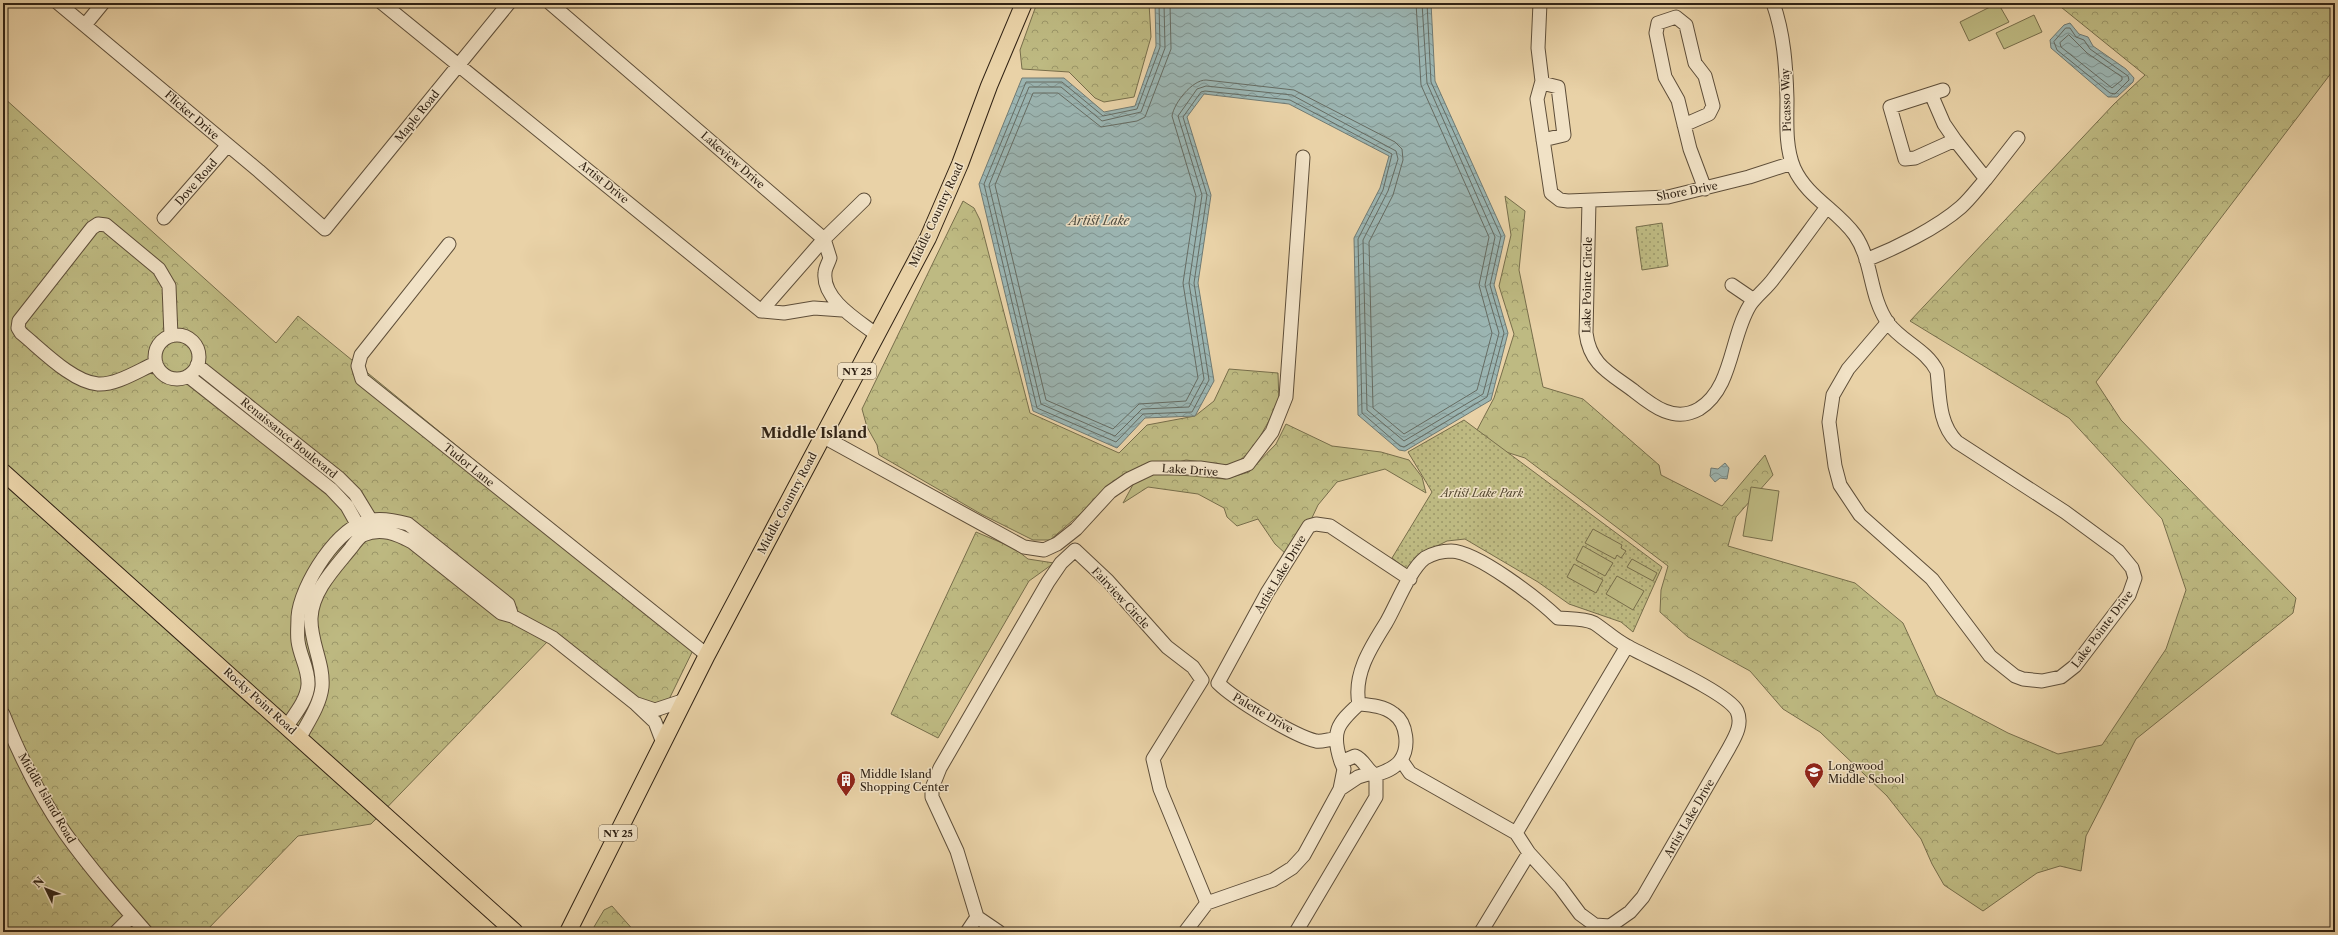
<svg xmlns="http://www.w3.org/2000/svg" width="2338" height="935" font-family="'Libre Caslon Text',serif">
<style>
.forest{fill:url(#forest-crowns);stroke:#776e4b}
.park{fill:url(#park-dots);stroke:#776e4b}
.pitch{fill:#beba82;stroke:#776e4b}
.water{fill:url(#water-waves);stroke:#707a73}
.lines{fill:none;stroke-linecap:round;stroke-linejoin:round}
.shore{stroke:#666c63;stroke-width:1}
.minor-casing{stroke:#5e4e39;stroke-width:15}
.major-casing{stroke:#302214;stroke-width:18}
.minor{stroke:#f1e2c6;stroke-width:13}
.major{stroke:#e9d2a7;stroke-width:16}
.labels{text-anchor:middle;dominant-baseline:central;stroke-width:3;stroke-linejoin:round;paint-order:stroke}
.shield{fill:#f1e2c6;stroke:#6a5c49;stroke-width:1}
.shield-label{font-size:10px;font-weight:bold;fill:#302214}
.street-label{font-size:11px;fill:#302214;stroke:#f1e2c6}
.park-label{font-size:11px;font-style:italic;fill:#544830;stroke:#f1e2c6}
.poi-label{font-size:11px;fill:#302214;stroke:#f1e2c6;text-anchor:start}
.water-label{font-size:12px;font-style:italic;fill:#504e43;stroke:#f1e2c6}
.district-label{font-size:15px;font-weight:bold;fill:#302214;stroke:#f1e2c6}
</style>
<defs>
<pattern id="forest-crowns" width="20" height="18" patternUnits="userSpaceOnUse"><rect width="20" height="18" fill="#beba82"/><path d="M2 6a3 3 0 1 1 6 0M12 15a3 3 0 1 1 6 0" fill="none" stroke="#9b9769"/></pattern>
<pattern id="park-dots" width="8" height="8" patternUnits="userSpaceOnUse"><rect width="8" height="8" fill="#beba82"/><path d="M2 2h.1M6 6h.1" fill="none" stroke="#9b9769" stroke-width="1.8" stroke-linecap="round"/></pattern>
<pattern id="water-waves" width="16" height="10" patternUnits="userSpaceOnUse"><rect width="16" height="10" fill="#9bb5b2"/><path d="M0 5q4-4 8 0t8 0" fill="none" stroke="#7f9390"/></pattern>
</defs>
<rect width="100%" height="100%" fill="#e9d2a7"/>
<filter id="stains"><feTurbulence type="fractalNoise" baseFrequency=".005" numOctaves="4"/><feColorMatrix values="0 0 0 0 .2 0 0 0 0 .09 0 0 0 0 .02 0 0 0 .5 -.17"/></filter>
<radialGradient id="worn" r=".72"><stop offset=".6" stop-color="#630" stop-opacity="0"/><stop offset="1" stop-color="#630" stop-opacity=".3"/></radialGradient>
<path class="forest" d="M1037 3H1149L1151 37 1134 97 1104 102 1095 98 1069 72 1022 69 1020 50Z
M2056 3H2335V68L2096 382 2121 420 2296 598 2293 613 2136 739 2086 836 2081 871 2060 866 2037 873 1983 911 1944 885 1932 864 1921 839 1887 796 1820 732 1783 709 1750 671 1688 637 1660 612 1661 590 1668 566 1525 458 1487 446 1476 432 1494 398 1514 334 1499 286 1511 235 1505 196 1525 211 1519 270 1543 387 1583 399 1659 465 1661 475 1722 506 1765 455 1773 475 1736 517 1728 546 1855 583 1903 623 1936 695 2008 733 2058 754 2102 745 2166 649 2186 590 2162 519 2069 418 1910 321 2114 104 2145 75Z
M3 97 276 343 298 316 697 642 655 728 549 640 371 824 298 836 205 932H3Z
M963 201 974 208 980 220 1030 413 1119 453 1147 425 1195 416 1214 401 1229 369 1278 373 1279 403 1253 449 1233 466 1186 460 1122 478 1050 540H1033L981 514 879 455 877 445 867 427 862 409Z
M1286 424 1332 446 1381 452 1409 460 1422 477 1426 493 1385 469 1337 482 1318 505 1310 522 1286 554 1275 544 1258 519 1237 526 1227 517 1224 508 1198 494 1148 487 1123 503 1135 481 1157 473 1225 479 1249 472 1276 444Z
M976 532 1014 548 1028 559 1054 563 1029 581 938 738 891 714Z
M612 906 635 932H591L604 910Z"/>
<path class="park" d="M1662 223 1668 266 1642 270 1636 227Z
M1464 420 1662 567 1633 632 1621 622 1569 604 1538 582 1465 539 1447 541 1431 549 1409 571 1392 558 1432 492 1408 452Z"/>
<path class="pitch" d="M1998 3 2009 22 1969 41 1960 22Z
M2034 15 2042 32 2004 49 1996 33Z
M1751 487 1779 491 1772 541 1743 536Z
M1593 529 1622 545 1621 548 1626 551 1621 558 1617 555 1615 559 1585 543Z
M1583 546 1613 563 1605 576 1576 560Z
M1632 559 1657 573 1653 581 1627 567Z
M1574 564 1603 580 1596 593 1567 577Z
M1617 576 1644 591 1633 610 1606 594Z"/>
<path class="water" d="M1155 3H1431L1435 81 1505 236 1494 285 1508 333 1491 400 1405 451 1399 450 1358 415 1354 238 1380 188 1389 156 1289 104 1204 94 1187 117 1211 195 1198 283 1214 381 1195 416 1145 418 1117 448 1033 411 979 184 1022 78H1064L1104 112 1135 106 1156 46Z
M2070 23 2079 34 2088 37 2093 46 2126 69 2134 78 2133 82 2117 97H2108L2051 48 2050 40 2064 25Z
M1725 463 1729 468 1727 479 1720 478 1715 482 1710 476 1711 468 1718 469Z"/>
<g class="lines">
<path class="shore" d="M1159 3 1160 47 1137 109 1103 116 1062 82H1026L984 184 1037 408 1116 442 1143 414 1192 412 1209 380 1194 283 1207 195 1183 117 1201 92 1205 91 1290 100 1392 154 1383 190 1358 239 1362 413 1400 446 1404 447 1487 397 1504 333 1490 285 1501 236 1431 82 1427 3
M1164 3 1165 48 1141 112 1102 121 1061 87H1029L989 185 1041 404 1115 436 1142 409 1189 407 1204 379 1189 283 1202 195 1178 116 1197 89 1206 86 1292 95 1396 151 1398 159 1388 191 1363 240 1367 410 1404 441 1483 394 1499 333 1485 285 1495 237 1427 83 1422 3
M1170 3 1171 49 1145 117 1137 121 1101 127 1058 93H1033L995 185 1046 400 1113 429 1139 404 1186 401 1198 378 1183 283 1196 196 1172 116C1174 103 1192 80 1206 80L1294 90 1395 142 1402 149 1403 160 1393 195 1369 242 1373 408 1404 434 1477 390 1492 333 1479 285 1489 237 1421 85 1416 3
M2066 28H2070L2076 37 2084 40 2090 49 2128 76 2129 80 2115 94 2110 93 2057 50 2054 42Z
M2069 35 2087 53 2122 77V80L2112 88 2061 47 2060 43Z"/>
<defs>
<path id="minor" d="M58 3 259 171 325 229 509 3
M382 3 761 311 784 313 814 308 842 310
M550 3 824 239 830 258C829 262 825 268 825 273 822 300 859 321 877 335
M1540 3 1538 48 1542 81 1537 99 1551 193 1560 200 1568 201 1668 197 1749 177 1792 163
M1773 3C1784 34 1786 66 1787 99 1787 121 1785 147 1794 168 1807 197 1837 210 1855 235 1873 261 1869 296 1888 323 1902 342 1926 349 1937 371 1940 396 1938 423 1957 442L2065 512 2118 551 2132 568 2135 578 2129 595 2075 666 2061 677 2042 681 2023 679 2015 676 1990 656 1932 579 1860 515 1840 485 1835 466 1829 422 1833 395 1848 369 1888 322
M85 25 103 3
M1542 83 1558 87 1564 135 1543 140
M1931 94 1944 124 1955 140
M1684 125 1709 114 1713 106 1705 76 1695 63 1686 25 1676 17 1658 23 1656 33 1665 77 1678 100 1690 149 1705 189
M1986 179 2018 138
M1589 201 1586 333C1590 365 1610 373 1634 391 1653 406 1674 423 1699 409 1733 388 1730 337 1750 305 1757 295 1767 288 1774 278 1792 255 1809 231 1827 207
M164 218 227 146
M449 244 361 355 358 366 362 379 707 655
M1866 260C1896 248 1937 228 1961 207 1970 199 1978 188 1986 179L1955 140 1915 158 1905 159 1890 107 1943 90
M1732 285 1754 300
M761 311 824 239 864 200
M155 357a22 22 0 1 1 44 0a22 22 0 1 1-44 0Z
M156 363C139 370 117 385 98 384 72 382 41 349 21 333L18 328 19 321 92 228 98 224 106 225 159 269 169 286 171 336
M197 365 339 478 355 494 375 527
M188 376 331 489 347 506 361 531
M822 436 1024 547 1044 550 1057 544 1076 529 1110 492 1129 479 1152 468H1200L1227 472 1248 464 1272 432 1286 397 1303 157
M637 704 655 710 685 700
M1359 704C1353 674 1371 647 1386 623 1396 606 1410 569 1425 558 1432 554 1443 551 1451 551 1478 552 1538 599 1558 618 1569 619 1584 618 1594 623 1605 630 1615 640 1627 646 1648 658 1727 692 1737 711 1743 724 1735 737 1729 748L1643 897 1630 912 1610 926 1595 925 1580 914 1560 887 1529 853 1516 833 1410 773 1401 760
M1359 704C1370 705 1384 706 1394 714 1407 723 1410 748 1400 761 1394 769 1384 772 1376 775 1367 772 1365 760 1355 756L1341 762C1331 732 1337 724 1359 704Z
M3 714C19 754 40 797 65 833 90 868 118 900 146 932
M287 726C295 714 307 700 308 685 309 669 300 657 298 641 297 634 298 624 298 617 300 586 339 523 372 520 384 518 397 521 408 524L508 604 512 616
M300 737C308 722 320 705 322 687 324 663 310 642 311 618 312 591 335 568 351 548 354 544 359 537 363 535 381 527 397 534 412 542L501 613 512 616 553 638 636 704 655 722 663 743
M1335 739C1329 739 1322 742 1316 741 1294 736 1234 699 1218 683L1267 593 1309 526 1316 524 1330 526 1410 579
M1341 762 1344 769 1340 789 1358 777 1371 773
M1516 833 1627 646
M116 932 132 916
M967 932 977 917
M999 932 977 917 957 851 932 797V788L940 768 1048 582 1061 563 1075 550 1108 581 1167 647 1193 667 1202 680 1153 759 1160 789 1207 903
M1185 932 1207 903 1273 880 1292 868 1304 855 1340 789
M1296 932 1376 797V775
M1481 932 1529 853"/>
<path id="major" d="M3 472 515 932
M568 932 707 655 928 238 960 164 989 86 1024 3"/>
</defs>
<use href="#minor" class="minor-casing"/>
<use href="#major" class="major-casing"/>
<use href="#minor" class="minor"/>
<use href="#major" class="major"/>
</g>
<defs>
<symbol id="school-pin" viewBox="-11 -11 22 30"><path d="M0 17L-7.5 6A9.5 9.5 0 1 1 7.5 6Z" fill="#8f2418" stroke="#f1e2c6"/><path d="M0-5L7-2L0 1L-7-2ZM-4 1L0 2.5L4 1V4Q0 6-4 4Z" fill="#fff"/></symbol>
<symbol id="building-pin" viewBox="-11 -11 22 30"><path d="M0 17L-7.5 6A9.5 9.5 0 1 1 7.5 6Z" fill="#8f2418" stroke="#f1e2c6"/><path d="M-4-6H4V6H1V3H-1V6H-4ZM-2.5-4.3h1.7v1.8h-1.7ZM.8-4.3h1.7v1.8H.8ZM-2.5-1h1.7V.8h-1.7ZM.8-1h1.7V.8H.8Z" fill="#fff"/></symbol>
</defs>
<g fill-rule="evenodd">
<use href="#school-pin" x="1803" y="761" width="22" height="30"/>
<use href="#building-pin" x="835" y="769" width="22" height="30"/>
</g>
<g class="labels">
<g class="shield">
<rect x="838" y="363" width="38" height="16" rx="3"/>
<rect x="599" y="825" width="38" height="16" rx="3"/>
</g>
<g class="shield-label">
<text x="857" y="371">NY 25</text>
<text x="618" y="833">NY 25</text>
</g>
<g class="street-label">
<text transform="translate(1786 100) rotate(-92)">Picasso Way</text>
<text transform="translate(192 115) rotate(41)">Flicker Drive</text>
<text transform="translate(417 116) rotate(-51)">Maple Road</text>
<text transform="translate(733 160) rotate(41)">Lakeview Drive</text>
<text transform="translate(196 182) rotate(-49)">Dove Road</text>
<text transform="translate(604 182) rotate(39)">Artist Drive</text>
<text transform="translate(1687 191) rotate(-11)">Shore Drive</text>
<text transform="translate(936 215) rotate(-65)">Middle Country Road</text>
<text transform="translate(1587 285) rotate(-89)">Lake Pointe Circle</text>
<text transform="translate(289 438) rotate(39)">Renaissance Boulevard</text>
<text transform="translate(469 465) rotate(39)">Tudor Lane</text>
<text transform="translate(1190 470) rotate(4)">Lake Drive</text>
<text transform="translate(787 503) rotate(-62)">Middle Country Road</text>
<text transform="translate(1280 574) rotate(-59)">Artist Lake Drive</text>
<text transform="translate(1121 598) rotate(47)">Fairview Circle</text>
<text transform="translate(2102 629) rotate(-53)">Lake Pointe Drive</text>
<text transform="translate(260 701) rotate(42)">Rocky Point Road</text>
<text transform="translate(1263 713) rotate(30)">Palette Drive</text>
<text transform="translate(47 798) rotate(60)">Middle Island Road</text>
<text transform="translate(1689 818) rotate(-60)">Artist Lake Drive</text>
</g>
<g class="park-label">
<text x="1482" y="493">Artist Lake Park</text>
</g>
<g class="poi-label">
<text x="1828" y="766">Longwood<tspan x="1828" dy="13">Middle School</tspan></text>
<text x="860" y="774">Middle Island<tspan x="860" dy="13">Shopping Center</tspan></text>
</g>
<g class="water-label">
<text x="1099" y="220">Artist Lake</text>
</g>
<g class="district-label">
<text x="814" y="432">Middle Island</text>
</g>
</g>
<rect width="2338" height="935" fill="none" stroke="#e9d2a7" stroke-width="16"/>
<rect x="4" y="4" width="2330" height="927" fill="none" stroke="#302214" stroke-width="2"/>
<rect x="8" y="8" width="2322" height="919" fill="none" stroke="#302214"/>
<g transform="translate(46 889) rotate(313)" stroke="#f1e2c6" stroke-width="3" paint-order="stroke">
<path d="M0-3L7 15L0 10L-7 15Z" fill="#302214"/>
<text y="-6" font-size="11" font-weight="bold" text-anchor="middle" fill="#302214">N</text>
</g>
<rect width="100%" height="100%" filter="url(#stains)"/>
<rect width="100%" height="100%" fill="url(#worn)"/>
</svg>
